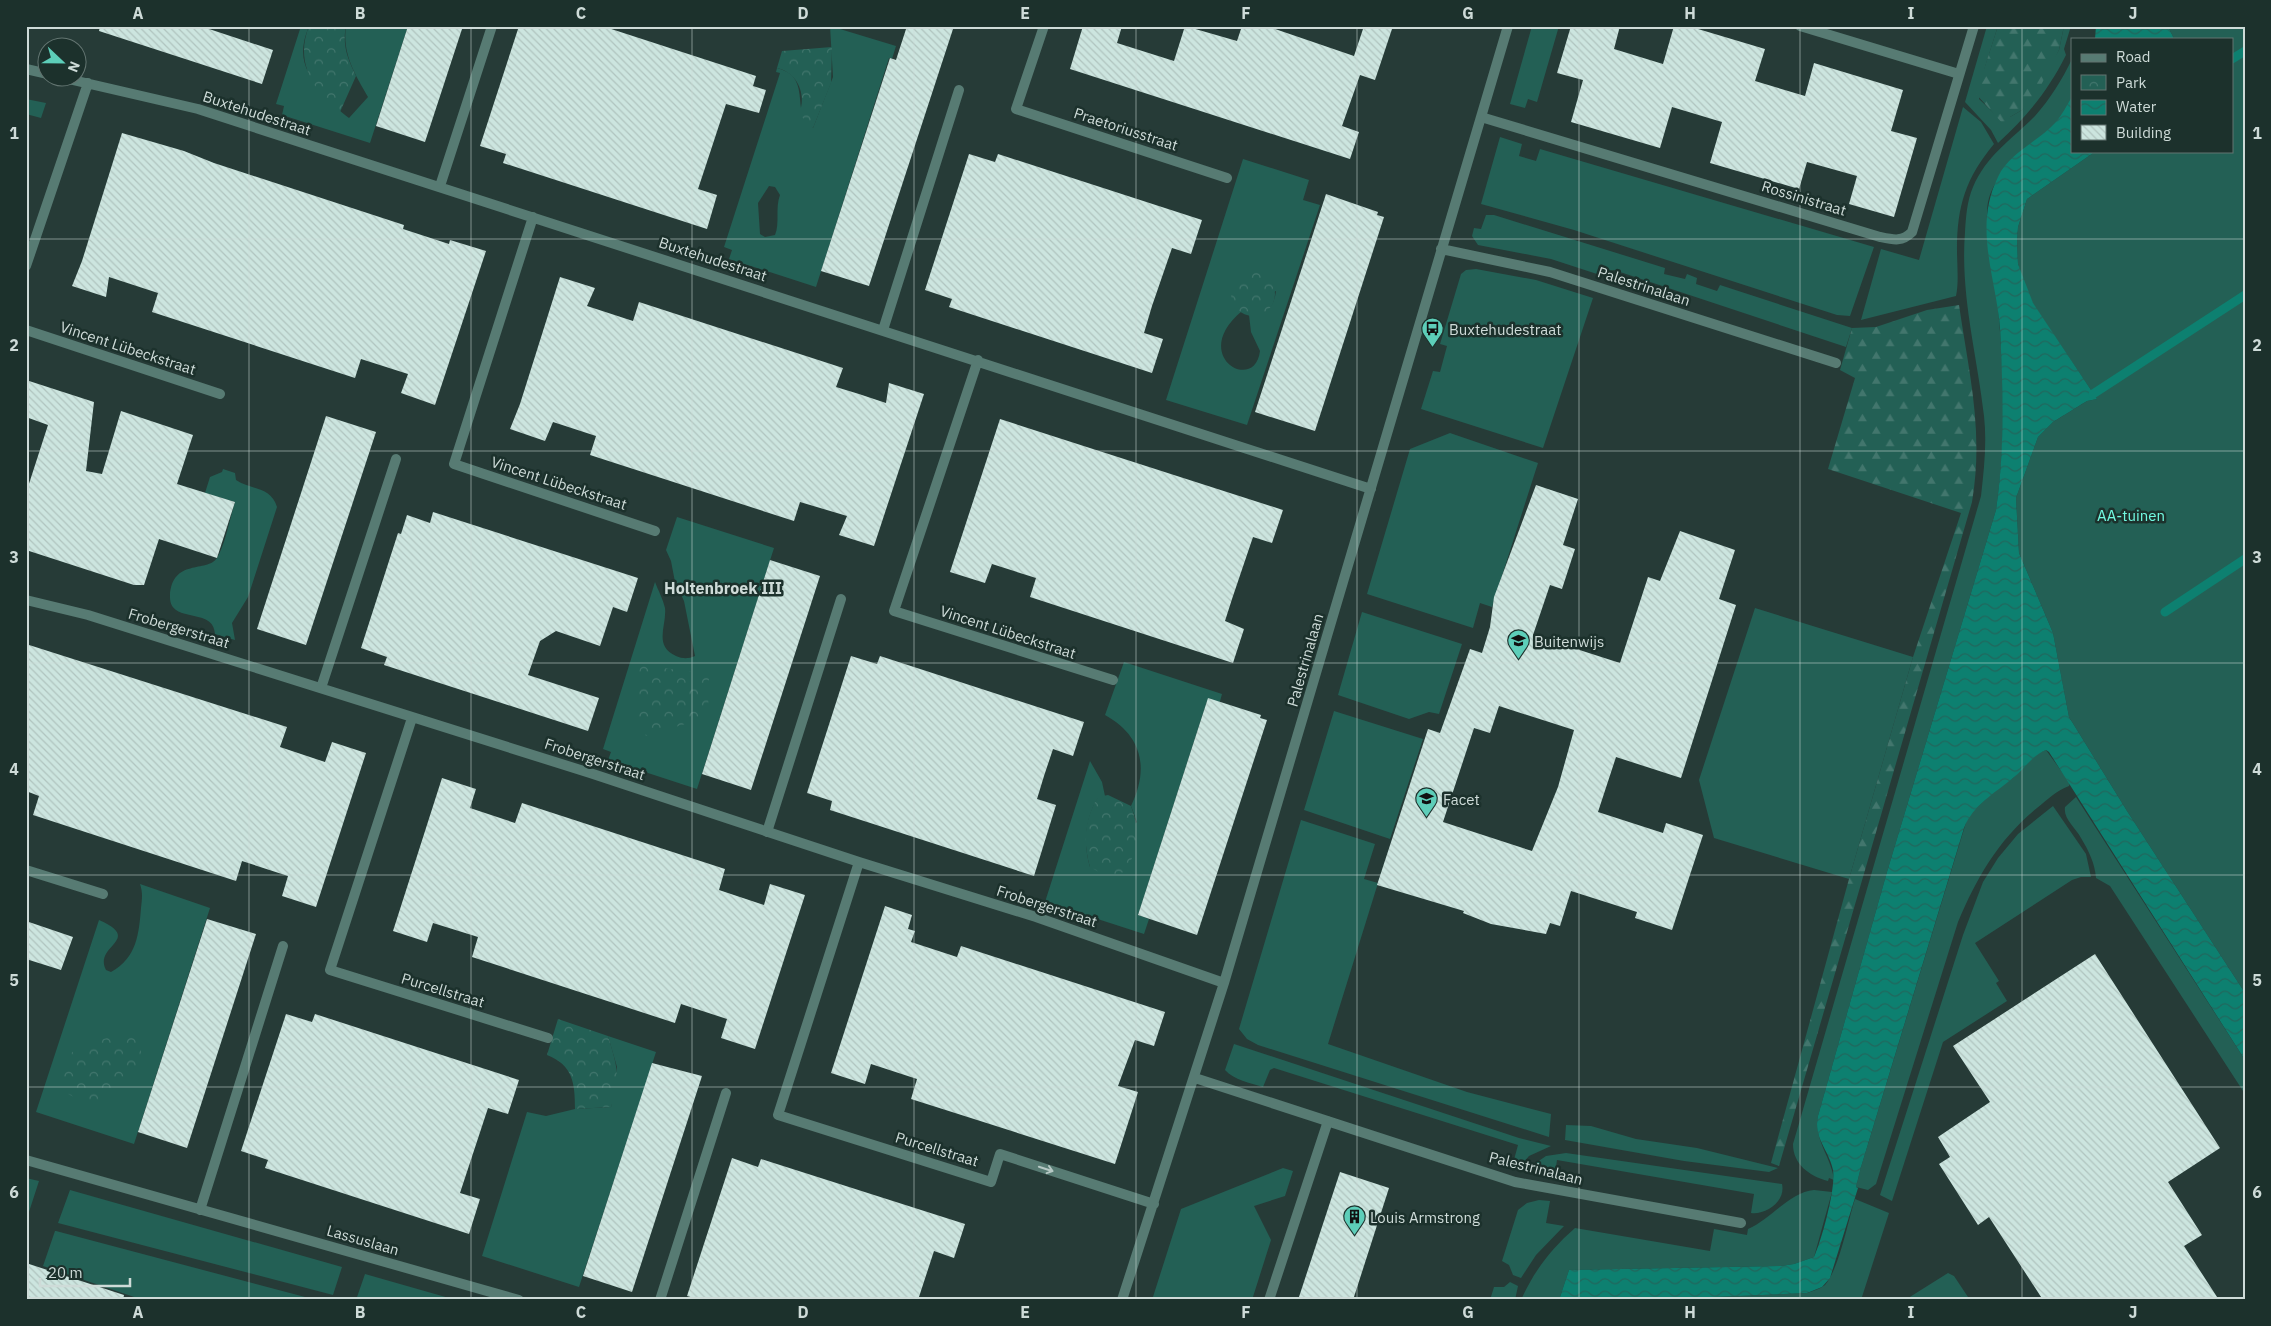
<svg xmlns="http://www.w3.org/2000/svg" width="2271" height="1326" font-family="'IBM Plex Sans',sans-serif">
<style>
.green{fill:#236055;fill-rule:evenodd}
.forest{fill:url(#forest-firs)}
.park{fill:url(#park-crowns)}
.water{fill:url(#water-waves)}
.lines{fill:none;stroke-linecap:round;stroke-linejoin:round}
.stream{stroke:#0d8070;stroke-width:9}
.building{fill:url(#building-back-hatch);fill-rule:evenodd}
.street{stroke:#577b73;stroke-width:10}
.oneway{stroke:#b6c8c4}
.grid{fill:none;stroke:#cedbd8;stroke-width:1;stroke-opacity:0.55}
.labels{text-anchor:middle;dominant-baseline:central;stroke-width:5;stroke-linejoin:round;paint-order:stroke}
.street-label{font-size:15px;fill:#cedbd8;stroke:#1c312c}
.poi-label{font-size:15px;fill:#cedbd8;stroke:#1c312c;text-anchor:start}
.park-label{font-size:15px;fill:#71f9e1;stroke:#1c312c}
.neighbourhood-label{font-size:16px;font-weight:bold;fill:#cedbd8;stroke:#1c312c}
.neatline{fill:none;stroke:#cedbd8;stroke-width:2}
.grid-label{font-size:16px;text-anchor:middle;font-weight:bold;fill:#cedbd8}
</style>
<defs>
<pattern id="forest-firs" width="22" height="20" patternUnits="userSpaceOnUse" patternTransform="scale(1.25)"><rect width="22" height="20" fill="#236055"/><path d="M5 1l3.5 6h-7zM16 11l3.5 6h-7z" fill="#42766d"/></pattern>
<pattern id="park-crowns" width="20" height="18" patternUnits="userSpaceOnUse" patternTransform="scale(1.25)"><rect width="20" height="18" fill="#236055"/><path d="M2 6a3 3 0 1 1 6 0M12 15a3 3 0 1 1 6 0" fill="none" stroke="#42766d"/></pattern>
<pattern id="water-waves" width="16" height="10" patternUnits="userSpaceOnUse" patternTransform="scale(1.25)"><rect width="16" height="10" fill="#0d8070"/><path d="M0 5q4-4 8 0t8 0" fill="none" stroke="#21675d"/></pattern>
<pattern id="building-back-hatch" width="6" height="6" patternUnits="userSpaceOnUse" patternTransform="scale(1.25)"><rect width="6" height="6" fill="#cce5df"/><path d="M-1 5l2 2M0 0l6 6M5-1l2 2" fill="none" stroke="#b0c4bf"/></pattern>
</defs>
<rect width="100%" height="100%" fill="#263b37"/>
<path class="green" d="M301 26H309C297 56 304 71 324 94 332 103 339 111 349 118L368 97C355 74 342 54 346 26H408L370 143 282 115 284 106 276 104Z
M830 26 896 46 892 59 889 58 816 287 729 259 732 250 724 247 780 73 776 72 777 68C800 74 799 89 801 108 802 114 810 122 813 128L833 77ZM769 186 775 187 780 195C775 208 780 223 775 235L765 237 760 234 758 203Z
M1532 26H1559L1537 102 1528 99 1525 108 1510 104Z
M1987 26H1998L1985 67 1979 99 1999 118 2010 117 2022 110 2059 50 2064 26H2071L2064 49 2066 55C2048 91 2028 115 1998 143L1991 130 1965 102Z
M2168 26H2245V993L2127 811 2069 717 2053 633 2019 553 2016 498 2038 437 2053 422 2087 401 2097 399 2033 304 2024 284 2018 264 2017 242 2018 227 2027 199 2096 151H2232V39H2174Z
M2072 59C2072 70 2075 86 2072 97 2061 135 2002 154 1989 198 1982 220 1995 280 1998 307 2004 375 2006 442 1996 510L1887 872 1818 1116C1813 1139 1832 1158 1834 1180L1829 1178 1828 1181C1809 1176 1793 1164 1793 1144L1981 496C1984 469 1987 443 1984 416 1977 354 1960 295 1965 232 1966 216 1967 201 1973 187 1986 156 2012 139 2035 116 2050 99 2062 80 2072 59Z
M26 99 46 103 41 118 26 114Z
M1963 107 1981 122 1994 144C1966 178 1957 205 1957 250 1957 265 1959 282 1956 296L1861 320 1881 249 1919 260Z
M1500 137 1522 144 1519 156 1536 161 1540 149 1874 247 1850 316 1837 315 1574 230 1481 204Z
M1243 159 1309 180 1303 200 1320 205 1247 425 1166 400ZM1276 291C1274 307 1266 316 1249 315L1251 332 1260 351C1255 394 1188 356 1242 311 1252 303 1265 297 1276 291Z
M1486 215H1494L1665 268 1664 274 1685 279 1687 274 1697 278 1696 284 1717 291 1720 285 1852 328 1846 347 1614 270 1597 274 1551 259 1478 245 1472 236 1474 228 1481 229Z
M1476 269 1536 280 1593 298 1543 448 1421 409 1433 371 1440 372 1447 346 1440 344 1461 274 1466 270Z
M1450 433 1538 463 1492 607 1480 603 1473 628 1367 594 1410 449Z
M223 469 235 473 236 480C250 490 271 486 277 507L248 597 232 623 235 640 215 634C214 606 169 625 170 596 172 558 207 573 217 558 225 545 230 518 235 502L205 493 210 477 222 472Z
M677 517 774 548 697 789 608 760 611 752 603 749 655 582C658 590 663 599 665 608 667 625 653 646 676 656 683 659 688 659 695 656L684 601 675 582 671 561 666 550Z
M1755 608 1913 657 1849 879 1714 838 1699 780Z
M1362 612 1462 644 1439 714 1429 712 1409 719 1338 695Z
M1124 662 1222 694 1219 705 1207 701 1138 915 1149 919 1144 934 1045 902 1090 761 1102 782 1105 796 1098 798C1085 818 1083 844 1090 867L1137 822 1131 806C1149 769 1143 736 1105 715Z
M1334 711 1423 739 1390 839 1304 810Z
M2046 750 2070 783 2069 786C2056 791 2048 799 2037 808 1999 839 1977 877 1958 922L1876 1184 1868 1190 1856 1187 1861 1167 1968 816 1997 788 2013 778 2038 753Z
M2076 797 2245 1060V1094L2110 886 2096 878C2095 864 2089 851 2081 838 2076 828 2063 819 2065 807Z
M2053 806 2086 854 2091 877H2081L2072 880 1975 943 1999 981 1996 983 2007 1001 1943 1042 1892 1201 1880 1195 1963 935 1983 882 1998 858 2018 834Z
M1301 820 1375 844 1364 879 1378 883 1328 1044 1467 1092 1551 1114 1549 1137 1258 1045 1247 1039 1239 1029Z
M140 884 210 908 134 1144 36 1112 99 920C144 940 93 945 106 970L111 972C137 958 139 933 141 908 142 899 143 893 140 884Z
M608 1036 656 1052 579 1287 482 1256 527 1112 546 1116 575 1109 611 1107 617 1067Z
M1234 1044 1519 1138 1551 1146 1529 1156 1518 1169 1512 1167 1518 1145 1274 1068 1270 1070 1263 1087C1250 1083 1234 1080 1225 1070Z
M1566 1125 1591 1126 1636 1139 1697 1148 1778 1168 1769 1172 1684 1161 1565 1140Z
M1566 1153 1782 1184C1786 1201 1766 1215 1751 1213L1754 1194 1557 1160 1554 1180 1524 1171 1546 1156Z
M1283 1168 1293 1171 1285 1196 1254 1206 1271 1240 1252 1300H1152L1181 1209Z
M26 1178 39 1181 28 1215H26Z
M70 1190 342 1267 333 1295 58 1223Z
M1814 1190 1832 1192 1814 1257 1794 1264 1781 1266 1569 1270 1559 1300H1521C1534 1271 1551 1249 1575 1228L1710 1251 1714 1229 1747 1235 1748 1229C1771 1219 1790 1192 1814 1190Z
M1855 1199 1889 1213 1861 1300H1644L1807 1293C1813 1291 1820 1289 1825 1285 1839 1269 1848 1221 1855 1199Z
M1539 1200 1550 1201 1546 1223 1564 1226 1536 1255 1521 1278 1513 1275 1509 1265 1502 1261 1518 1210 1527 1203Z
M55 1231H56L305 1297V1300H143L43 1266Z
M1948 1273 1954 1276 1970 1300H1905Z
M365 1274 456 1300H356Z
M1510 1282 1518 1286 1515 1300H1490L1494 1287H1504Z"/>
<path class="forest" d="M1998 26H2064L2059 50 2039 89 2022 110 2010 117 2008 123 2004 125 1976 94Z
M1959 305C1969 374 1984 431 1972 502L1779 1166 1771 1163 1849 879 1913 657 1961 513 1828 469 1855 378 1840 370 1852 328 1876 327 1927 310Z"/>
<path class="park" d="M309 26H346C342 46 348 59 356 76L340 112C312 91 295 61 309 26Z
M832 47 831 83 813 128 799 114C807 95 798 73 777 68L782 51Z
M1231 294a22 22 0 1 1 44 0a22 22 0 1 1-44 0Z
M641 665 709 674 708 717 646 736C635 711 632 692 641 665Z
M1108 795 1131 806C1140 829 1139 852 1124 872L1106 876 1090 867C1083 842 1084 820 1098 797Z
M558 1019 608 1036C617 1066 621 1076 611 1107L575 1109C575 1083 573 1065 547 1055Z
M121 1035C169 1037 119 1107 92 1104 83 1103 73 1096 64 1092 61 1077 64 1056 79 1046 87 1041 110 1038 121 1035Z"/>
<path class="water" d="M2096 26H2168L2174 39H2095Z
M2072 97V151H2096L2027 199 2018 227 2017 242 2018 264 2033 303 2097 399 2087 401 2053 422 2038 437 2016 498 2019 553 2053 633 2069 717 2127 811 2245 993V1060L2049 752 2046 750C2032 755 2025 769 2013 778 1995 793 1973 805 1964 828L1861 1167 1856 1187 1858 1188 1830 1278 1822 1287 1807 1293 1644 1300H1559L1569 1270 1781 1266 1794 1264 1814 1257C1822 1239 1836 1188 1833 1170 1829 1150 1813 1138 1818 1116L1887 872 1996 510C2005 449 2003 390 2000 328 1996 277 1973 227 1998 177 2009 153 2038 142 2056 122 2062 115 2067 105 2072 97Z"/>
<g class="lines">
<path class="stream" d="M2232 59 2245 51
M2093 394 2245 295
M2165 612 2245 559"/>
</g>
<path class="building" d="M100 26H200L273 50 262 84 99 31Z
M408 26H463L425 142 376 126Z
M519 26H602L756 76 753 86 766 90 759 113 726 104 706 165 698 189 717 195 707 229 503 163 506 154 480 146Z
M907 26H954L869 286 821 271 890 58 896 60Z
M1083 26H1122L1117 43 1174 61 1185 26 1237 41 1242 26H1266L1354 56 1364 26H1393L1375 80 1360 75 1342 126 1359 132 1350 159 1070 69Z
M1571 26H1620L1614 49 1663 64 1674 26H1688L1765 49 1755 81 1805 96 1814 63 1903 90 1891 131 1917 138 1894 217 1849 204 1857 176 1807 162 1799 189 1710 163 1722 122 1672 107 1660 148 1571 122 1583 80 1557 73Z
M122 133 184 151 214 163 404 225 403 229 449 244 450 240 486 251 435 405 401 393 408 374 361 359 355 378 152 312 158 293 109 277 106 297 72 286 82 261Z
M969 154 995 162 998 154 1202 220 1191 254 1172 248 1152 306 1144 333 1163 339 1152 373 949 307 952 299 925 290Z
M1326 194 1378 212 1377 215 1384 217 1315 431 1255 412Z
M560 277 595 288 587 306 633 321 639 302 843 368 836 387 859 394 886 403 889 383 924 394 874 546 839 535 847 516 800 502 794 521 590 455 596 436 553 422 545 441 510 429 520 404Z
M26 380 94 402 86 471 102 474 121 411 193 435 177 484 235 502 217 558 159 539 144 585H134L26 550V493L48 425 26 417Z
M326 416 376 432 306 645 257 629Z
M1000 419 1283 510 1272 543 1253 537 1232 599 1225 621 1244 629 1233 663 1030 597 1036 578 992 564 985 583 950 572Z
M1536 485 1578 499 1563 545 1575 549 1562 589 1550 585 1533 635 1620 663 1648 577 1660 581 1680 531 1735 550 1719 599 1736 605 1681 778 1616 757 1598 812 1663 833 1666 823 1703 835 1672 930 1635 918 1637 912 1571 891 1560 926 1550 923 1546 934 1491 924 1463 913 1464 911 1377 885 1428 729 1440 733 1470 649 1482 653 1490 627 1494 597ZM1499 706 1574 730 1558 787 1532 851 1443 822 1474 728 1490 733Z
M433 512 638 578 627 612 613 607 600 646 556 631 540 641 528 675 599 698 588 731 384 665 387 657 361 648 398 533 401 534 407 515 430 523Z
M770 560 820 576 751 790 702 774Z
M26 644 287 727 280 747 325 762 332 742 366 753 316 907 282 896 288 876 242 861 236 881 33 815 39 796 26 791Z
M851 656 877 664 880 656 1084 722 1073 756 1053 749 1044 776 1037 799 1056 805 1034 876 830 810 832 801 807 793Z
M1208 698 1261 715 1260 718 1267 720 1197 935 1138 915Z
M442 778 476 789 470 808 515 823 522 803 725 869 719 890 764 905 770 884 805 895 755 1049 721 1038 727 1019 681 1004 675 1023 472 957 478 937 433 923 427 942 393 931Z
M885 906 912 915 908 929 915 931 911 942 957 957 961 946 1165 1012 1154 1046 1135 1040 1118 1086 1138 1092 1115 1164 911 1099 917 1079 871 1064 865 1084 831 1073Z
M207 919 256 934 187 1148 138 1132Z
M26 921 73 937 61 970 26 959Z
M2095 954 2220 1148 2168 1182 2202 1235 2184 1246 2219 1300H2043L1989 1217 1978 1225 1939 1164 1950 1157 1938 1137 1990 1102 1953 1046Z
M286 1014 312 1022 315 1014 519 1080 508 1114 488 1108 460 1193 480 1199 469 1234 265 1168 268 1160 241 1151Z
M652 1063 702 1076 632 1292 583 1276Z
M732 1158 758 1167 761 1159 965 1224 954 1258 934 1251 918 1300H700L687 1296Z
M1340 1172 1389 1188 1353 1300H1298Z
M26 1263 124 1295 123 1300H26Z"/>
<g class="lines">
<path class="street" d="M1044 26 1016 109 1227 178
M1800 26 1959 74
M26 69 48 74
M64 78 198 109 1371 489
M1481 117 1880 237C1894 240 1902 242 1912 232L1974 26
M440 186 492 26
M533 217 454 464 655 531
M1441 249 1550 272 1836 363
M26 266 88 83
M26 330 220 394
M883 330 959 90
M978 360 894 611 1113 680
M26 600 88 615 590 773 859 862 1036 917 1224 983
M321 688 396 459
M412 718 330 970 548 1038
M767 832 841 599
M859 862 778 1115 991 1182 1000 1154 1154 1204
M26 870 103 894
M1195 1078 1515 1182 1741 1223
M26 1160 519 1300
M200 1210 283 946
M660 1300 726 1093
M1122 1300 1224 983 1508 26
M1269 1300 1328 1121"/>
</g>
<defs><path id="oneway-shaft" d="M-6 0H5M1.5-3L5.5 0L1.5 3" fill="none" stroke-width="1.6" stroke-linecap="round" stroke-linejoin="round" transform="scale(1.25)"/></defs>
<use class="oneway" href="#oneway-shaft" transform="translate(1046 1169) rotate(18)"/>
<path class="grid" d="M249 26V1300M471 26V1300M692 26V1300M914 26V1300M1136 26V1300M1357 26V1300M1579 26V1300M1800 26V1300M2022 26V1300M26 239H2245M26 451H2245M26 663H2245M26 875H2245M26 1087H2245"/>
<defs>
<symbol id="bus-pin" viewBox="-11 -11 22 30"><path d="M0 17L-7.5 6A9.5 9.5 0 1 1 7.5 6Z" fill="#5dceb9" stroke="#1c312c"/><path d="M-5-6H5V4H4V6H2V4H-2V6H-4V4H-5ZM-3.5-4V0h7V-4ZM-3.5 1.2v1.5H-2V1.2ZM2 1.2v1.5H3.5V1.2Z" fill="#111"/></symbol>
<symbol id="school-pin" viewBox="-11 -11 22 30"><path d="M0 17L-7.5 6A9.5 9.5 0 1 1 7.5 6Z" fill="#5dceb9" stroke="#1c312c"/><path d="M0-5L7-2L0 1L-7-2ZM-4 1L0 2.5L4 1V4Q0 6-4 4Z" fill="#111"/></symbol>
<symbol id="building-pin" viewBox="-11 -11 22 30"><path d="M0 17L-7.5 6A9.5 9.5 0 1 1 7.5 6Z" fill="#5dceb9" stroke="#1c312c"/><path d="M-4-6H4V6H1V3H-1V6H-4ZM-2.5-4.3h1.7v1.8h-1.7ZM.8-4.3h1.7v1.8H.8ZM-2.5-1h1.7V.8h-1.7ZM.8-1h1.7V.8H.8Z" fill="#111"/></symbol>
</defs>
<g fill-rule="evenodd">
<use href="#bus-pin" x="1420" y="316" width="25" height="34"/>
<use href="#school-pin" x="1506" y="628" width="25" height="34"/>
<use href="#school-pin" x="1414" y="786" width="25" height="34"/>
<use href="#building-pin" x="1342" y="1204" width="25" height="34"/>
</g>
<g class="labels">
<g class="street-label">
<text transform="translate(257 113) rotate(18)">Buxtehudestraat</text>
<text transform="translate(1126 129) rotate(18)">Praetoriusstraat</text>
<text transform="translate(1804 198) rotate(17)">Rossinistraat</text>
<text transform="translate(713 259) rotate(18)">Buxtehudestraat</text>
<text transform="translate(1644 286) rotate(18)">Palestrinalaan</text>
<text transform="translate(128 348) rotate(18)">Vincent Lübeckstraat</text>
<text transform="translate(559 483) rotate(18)">Vincent Lübeckstraat</text>
<text transform="translate(179 628) rotate(17)">Frobergerstraat</text>
<text transform="translate(1008 632) rotate(18)">Vincent Lübeckstraat</text>
<text transform="translate(1305 660) rotate(-74)">Palestrinalaan</text>
<text transform="translate(595 759) rotate(18)">Frobergerstraat</text>
<text transform="translate(1047 906) rotate(18)">Frobergerstraat</text>
<text transform="translate(443 990) rotate(17)">Purcellstraat</text>
<text transform="translate(937 1149) rotate(17)">Purcellstraat</text>
<text transform="translate(1536 1168) rotate(14)">Palestrinalaan</text>
<text transform="translate(363 1240) rotate(16)">Lassuslaan</text>
</g>
<g class="poi-label">
<text x="1449" y="329">Buxtehudestraat</text>
<text x="1534" y="641">Buitenwijs</text>
<text x="1443" y="799">Facet</text>
<text x="1370" y="1217">Louis Armstrong</text>
</g>
<g class="park-label">
<text x="2131" y="515">AA-tuinen</text>
</g>
<g class="neighbourhood-label">
<text x="723" y="588">Holtenbroek III</text>
</g>
</g>
<rect width="2271" height="1326" fill="none" stroke="#1c312c" stroke-width="55"/>
<rect x="2071" y="38" width="162" height="115" fill="#1c312c" stroke="#637571"/>
<rect x="2081" y="54" width="25" height="8" fill="#577b73" stroke="#637571"/>
<text x="2116" y="62" font-size="15" fill="#cedbd8">Road</text>
<rect x="2081" y="75" width="25" height="15" fill="url(#park-crowns)" stroke="#637571"/>
<text x="2116" y="88" font-size="15" fill="#cedbd8">Park</text>
<rect x="2081" y="100" width="25" height="15" fill="url(#water-waves)" stroke="#637571"/>
<text x="2116" y="112" font-size="15" fill="#cedbd8">Water</text>
<rect x="2081" y="125" width="25" height="15" fill="url(#building-back-hatch)" stroke="#637571"/>
<text x="2116" y="138" font-size="15" fill="#cedbd8">Building</text>
<g transform="translate(62 62) rotate(112)"><circle r="24" fill="#1c312c" stroke="#637571"/>
<path d="M0-4L9 19L0 12L-9 19Z" fill="#5dceb9"/>
<text y="-8" font-size="14" font-weight="bold" text-anchor="middle" fill="#cedbd8">N</text>
</g>
<path d="M40 1278v8h90v-8" fill="none" stroke="#cedbd8" stroke-width="2.5"/>
<text x="48" y="1278" font-size="15" fill="#cedbd8" stroke="#1c312c" stroke-width="4" paint-order="stroke">20 m</text>
<rect x="28" y="28" width="2216" height="1270" class="neatline"/>
<g class="grid-label">
<text x="138" y="19">A</text>
<text x="360" y="19">B</text>
<text x="581" y="19">C</text>
<text x="803" y="19">D</text>
<text x="1025" y="19">E</text>
<text x="1246" y="19">F</text>
<text x="1468" y="19">G</text>
<text x="1690" y="19">H</text>
<text x="1911" y="19">I</text>
<text x="2133" y="19">J</text>
<text x="14" y="139">1</text>
<text x="2257" y="139">1</text>
<text x="14" y="351">2</text>
<text x="2257" y="351">2</text>
<text x="14" y="563">3</text>
<text x="2257" y="563">3</text>
<text x="14" y="775">4</text>
<text x="2257" y="775">4</text>
<text x="14" y="986">5</text>
<text x="2257" y="986">5</text>
<text x="14" y="1198">6</text>
<text x="2257" y="1198">6</text>
<text x="138" y="1318">A</text>
<text x="360" y="1318">B</text>
<text x="581" y="1318">C</text>
<text x="803" y="1318">D</text>
<text x="1025" y="1318">E</text>
<text x="1246" y="1318">F</text>
<text x="1468" y="1318">G</text>
<text x="1690" y="1318">H</text>
<text x="1911" y="1318">I</text>
<text x="2133" y="1318">J</text>
</g>
</svg>
